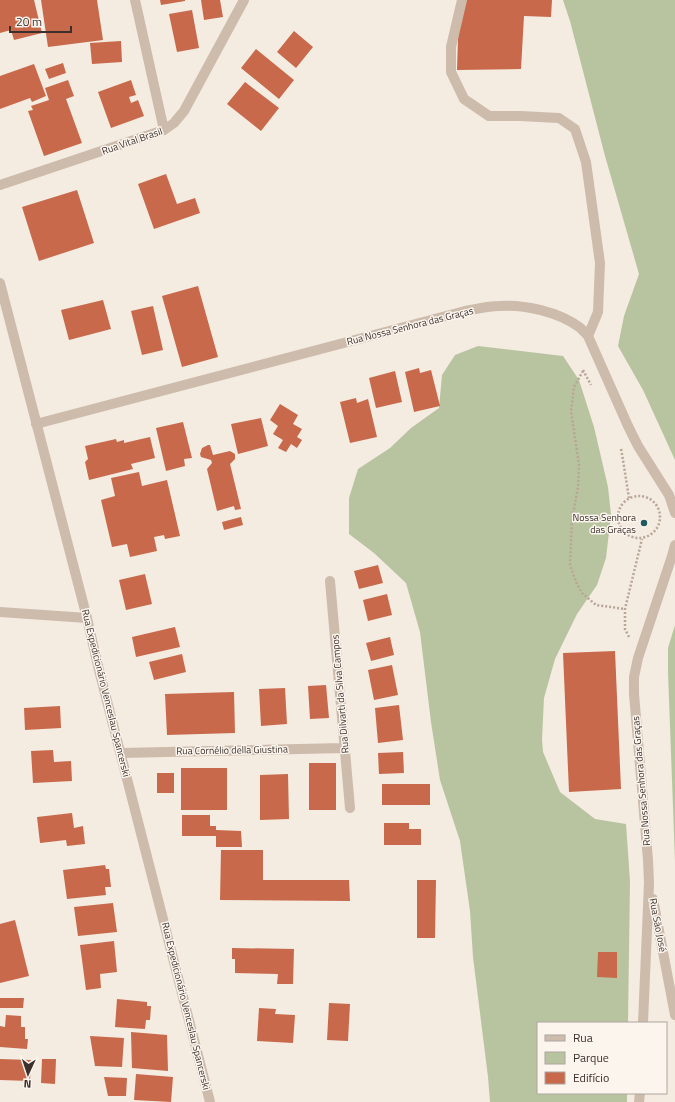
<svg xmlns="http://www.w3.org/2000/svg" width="675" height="1102" font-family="'Titillium Web',sans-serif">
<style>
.green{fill:#b8c4a0}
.building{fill:#c8694b}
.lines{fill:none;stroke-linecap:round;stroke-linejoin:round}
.path{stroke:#b9a596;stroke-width:2.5;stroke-dasharray:2 2;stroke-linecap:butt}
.minor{stroke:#cdbbac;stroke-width:10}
.poi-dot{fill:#1f5a5e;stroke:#fbf5ee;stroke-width:1.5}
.labels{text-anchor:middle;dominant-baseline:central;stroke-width:3;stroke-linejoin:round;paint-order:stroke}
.street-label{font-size:10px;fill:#3b302b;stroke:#fbf5ee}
.poi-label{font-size:10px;fill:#3b302b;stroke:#fbf5ee;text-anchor:end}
</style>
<rect width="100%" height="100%" fill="#f4ebe1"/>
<path class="green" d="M563 0H675V460L643 390 618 346 624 316 639 274 605 156 570 21Z
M478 346 563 356 579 380 594 427 608 487 611 515 606 558 597 585 577 614 555 659 544 698 542 739 543 752 560 792 595 819 626 824 630 881 628 1023H538V1093H627V1102H490L488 1077 473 957 470 911 460 841 440 780 431 722 420 632 406 583 374 553 349 534V498L358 469 390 448 411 428 439 408 442 375 455 355Z
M675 625V861L668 672V648Z"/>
<path class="building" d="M0 0H34L42 33 14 40 11 30 0 33Z
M41 0H97L103 40 48 47Z
M160 0H185V1L161 5Z
M201 0H220L223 17 204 20Z
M462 0H552L551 17 524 16 521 69 457 70 458 39Z
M192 10 199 48 177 52 169 14Z
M294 31 313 47 296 68 277 52Z
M121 41 122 62 92 64 90 43Z
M256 49 294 80 279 99 241 68Z
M63 63 66 73 49 79 45 69Z
M34 64 46 96 32 102 30 98 0 109V76Z
M68 80 74 96 66 99 82 143 44 156 28 111 33 110 31 106 49 100 45 88Z
M131 80 136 95 129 97 131 103 138 100 144 116 111 128 98 92Z
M245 82 279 108 261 131 227 104Z
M166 174 177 204 195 198 200 213 154 229 138 184Z
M77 190 94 243 39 261 22 207Z
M198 286 218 357 182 367 162 296Z
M103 300 111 329 69 340 61 310Z
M153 306 163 350 142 355 131 311Z
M419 368 420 373 431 370 440 406 414 412 405 372Z
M395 371 402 402 376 408 369 378Z
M356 398 357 403 368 399 377 437 350 443 340 402Z
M280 404 298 415 293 424 302 429 297 437 302 440 297 448 291 444 286 452 278 448 283 440 273 434 278 426 270 420Z
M261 418 268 446 238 454 231 424Z
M183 422 192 458 184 459 185 466 166 471 156 428Z
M150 437 155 458 131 464 133 469 89 480 85 462 88 459 85 446 116 439 117 442 124 440V443Z
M208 445H210L213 455 230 451 235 454V459L230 464 241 509 235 510 234 506 217 511 207 469 212 463 211 460 201 457 200 454 202 448Z
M139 472 142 486 167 480 180 536 165 539 164 535 154 537 157 551 130 557 127 544 112 547 101 500 115 496 111 478Z
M241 517 243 525 224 530 222 522Z
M378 565 383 583 359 589 354 571Z
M145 574 152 604 126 610 119 580Z
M387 594 392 615 368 621 363 600Z
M175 627 180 647 136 657 132 637Z
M390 637 394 655 371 661 366 643Z
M615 651 621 789 569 792 563 653Z
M182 654 186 672 154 680 149 662Z
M392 665 398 695 374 700 368 670Z
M326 685 329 718 310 719 308 686Z
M285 688 287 724 261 726 259 689Z
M234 692 235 733 167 735 165 694Z
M399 705 403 740 378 743 375 708Z
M60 706 61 728 25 730 24 708Z
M53 750 54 762 71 761 72 781 33 783 31 751Z
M403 752 404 773 379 774 378 753Z
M309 763H336V810H309Z
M181 768H227V810H181Z
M157 773H174V793H157Z
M288 774 289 819 260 820V775Z
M382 784H430V805H382Z
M72 813 74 828 83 826 85 844 67 846 66 840 40 843 37 817Z
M182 815H210V826H216V830L241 831 242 847H216V836H182Z
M384 823H409V829H421V845H384Z
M221 850H263V880H349L350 901 220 900Z
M105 865 106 869H109L111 887H105L106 895 67 899 63 870Z
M417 880H436L435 938H417Z
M113 903 117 932 78 936 74 907Z
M15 920 29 976 0 983V924Z
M114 941 117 972 100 974 101 988 86 990 80 945Z
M232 948 294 949 293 984H277L278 974 235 973V959H232Z
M598 952H617V978L597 977Z
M0 998H24L23 1008H0Z
M117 999 147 1002V1006H151L150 1020H146L145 1029 115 1027Z
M329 1003 350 1004 348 1041 327 1040Z
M259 1008 276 1009 275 1014 295 1015 293 1043 257 1041Z
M6 1015 21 1016V1027H25V1039H28L27 1049 0 1047V1026L5 1027Z
M131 1032 167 1035 168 1071 132 1068Z
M90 1036 124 1038 122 1067 95 1066Z
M0 1059 31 1060 30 1081 0 1080Z
M42 1059H56L55 1084 41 1083Z
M136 1074 173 1077 171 1102 134 1100Z
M104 1077 127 1078 126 1096H108Z"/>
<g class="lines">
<path class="path" d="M583 370 591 385
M583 371 574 387 571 411 579 465 578 487 572 520 570 565 576 582 582 593 596 605 625 609
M621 449 622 454 629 498
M618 517a21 21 0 1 1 42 0a21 21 0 1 1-42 0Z
M629 637 625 629V609L642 539"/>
<path class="minor" d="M135 0 164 130
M462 0 451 47V72L464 99 489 116H520L559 118 575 129 586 162 600 263 598 312 588 336
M0 185 164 130 174 123 184 111 244 0
M0 283 87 618 98 666 210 1102
M36 424 465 311C477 309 488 306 499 306 524 304 559 312 579 327 582 329 585 333 588 336L628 426 638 446 669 495 675 513
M330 581 350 808
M0 612 87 618
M121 753 344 748
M653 899 675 1015
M643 1023 649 883 648 860 634 694V677L638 658 672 556 675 545
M639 1102 640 1093"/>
</g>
<circle class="poi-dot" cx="644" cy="523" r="4"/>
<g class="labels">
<g class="street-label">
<text transform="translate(132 141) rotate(-19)">Rua Vital Brasil</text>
<text transform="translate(410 326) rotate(-14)">Rua Nossa Senhora das Graças</text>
<text transform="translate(106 693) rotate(76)">Rua Expedicionário Venceslau Spancerski</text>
<text transform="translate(340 694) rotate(-95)">Rua Dilvarti da Silva Campos</text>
<text transform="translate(232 750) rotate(-1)">Rua Cornélio della Giustina</text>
<text transform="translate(641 781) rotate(-95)">Rua Nossa Senhora das Graças</text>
<text transform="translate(658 925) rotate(79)">Rua São José</text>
<text transform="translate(186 1006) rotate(76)">Rua Expedicionário Venceslau Spancerski</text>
</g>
<g class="poi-label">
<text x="636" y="517">Nossa Senhora<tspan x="636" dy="12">das Graças</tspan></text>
</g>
</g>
<rect x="537" y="1022" width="130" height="72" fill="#fbf5ee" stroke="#aea6a0"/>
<rect x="545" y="1035" width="20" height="6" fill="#cdbbac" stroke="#aea6a0"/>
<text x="573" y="1042" font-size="12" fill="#3b302b">Rua</text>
<rect x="545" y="1052" width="20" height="12" fill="#b8c4a0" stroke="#aea6a0"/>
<text x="573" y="1062" font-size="12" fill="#3b302b">Parque</text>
<rect x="545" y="1072" width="20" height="12" fill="#c8694b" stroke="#aea6a0"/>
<text x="573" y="1082" font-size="12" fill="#3b302b">Edifício</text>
<g transform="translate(28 1074) rotate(183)" stroke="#fbf5ee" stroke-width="3" paint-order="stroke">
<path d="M0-3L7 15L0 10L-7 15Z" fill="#3b302b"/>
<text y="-6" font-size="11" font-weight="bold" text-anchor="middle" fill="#3b302b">N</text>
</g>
<path d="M10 26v6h61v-6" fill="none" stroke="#3b302b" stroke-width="2"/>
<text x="16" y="26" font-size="12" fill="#3b302b" stroke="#fbf5ee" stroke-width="3" paint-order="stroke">20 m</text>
</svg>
